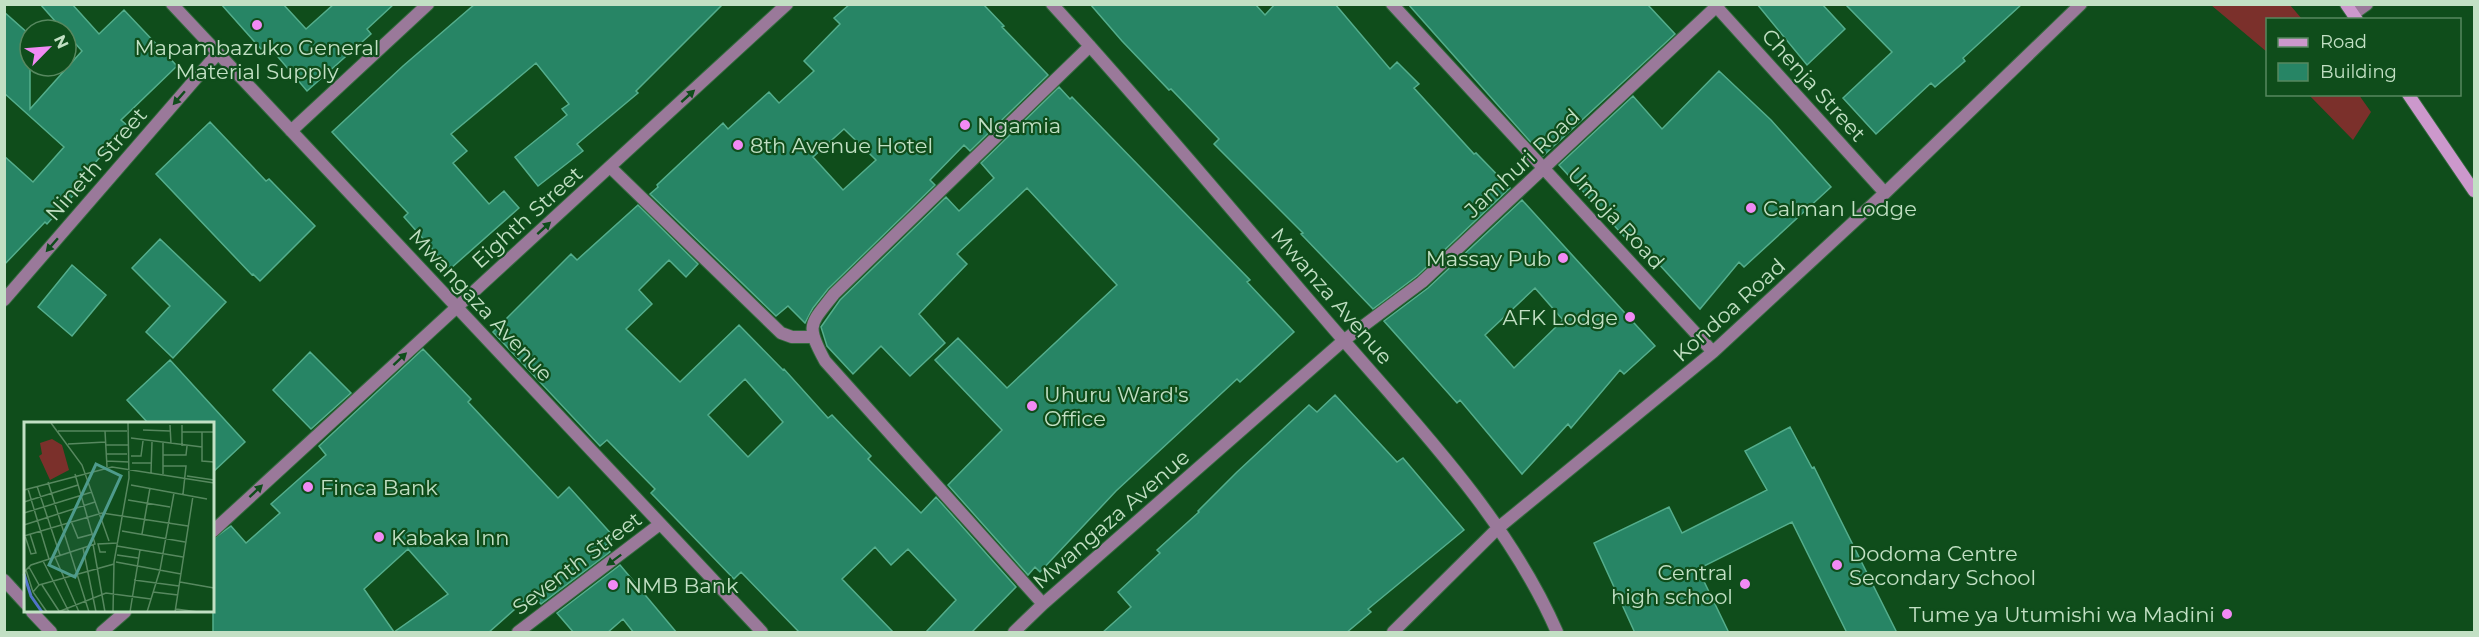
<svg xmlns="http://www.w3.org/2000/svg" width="2479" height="637" font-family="Montserrat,sans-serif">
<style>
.green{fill:#7b302b}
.building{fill:#278565;stroke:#54ae8c;stroke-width:1.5;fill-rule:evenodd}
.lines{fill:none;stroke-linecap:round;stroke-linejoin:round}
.service-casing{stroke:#336a3d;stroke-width:14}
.minor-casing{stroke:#336a3d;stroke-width:14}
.secondary-casing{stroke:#336a3d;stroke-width:14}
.service{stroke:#9a799a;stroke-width:12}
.minor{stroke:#9a799a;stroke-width:12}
.secondary{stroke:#cc98cc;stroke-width:12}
.oneway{fill:#0f4d1b}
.poi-dot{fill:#f18af4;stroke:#0f4d1b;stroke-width:2}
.labels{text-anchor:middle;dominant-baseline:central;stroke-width:4.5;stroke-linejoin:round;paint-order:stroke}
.poi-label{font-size:21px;fill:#c2e0c4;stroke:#0f4d1b;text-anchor:start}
.street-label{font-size:21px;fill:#c2e0c4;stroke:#0f4d1b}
.inset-river{fill:none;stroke:#5173c9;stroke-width:3}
.inset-road{fill:none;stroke:#57885f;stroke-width:1.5}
.view{fill:#4e9b8c;fill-opacity:0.15;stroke:#4e9b8c;stroke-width:3}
.inset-edge{fill:none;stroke:#c2e0c4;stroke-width:3}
</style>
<rect width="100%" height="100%" fill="#0f4d1b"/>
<path class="green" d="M2211 5H2290L2302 19 2268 20 2267 52Z
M2309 95H2359L2371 112 2353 140Z"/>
<path class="building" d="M40 4H72L99 34 124 10 177 66 121 120 128 126 84 175 88 179 47 224 45 222 4 265V156L33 182 64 147 4 93V12L30 35V109L82 51 66 33V30H63Z
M221 4H283L306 29 334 4H394L367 29 371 34 307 91 267 44 261 49Z
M475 4H723L636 91 638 93 577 144 583 151 538 186 515 157 567 115 562 109 569 104 536 63 451 134 467 151 453 163 489 204 504 191 519 208 450 269 404 217 408 213 332 132 403 66Z
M850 4H983L1004 26 1002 27 1048 75 970 151 964 145 930 180 935 185 828 289 813 308 805 323 788 306 776 316 650 194 658 187 657 185 723 123 728 129 769 92 779 103 814 71 804 61 840 24 834 18ZM844 129 876 160 843 190 813 157Z
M1090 4H1255L1265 15 1275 4H1335L1390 69 1397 62 1419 84 1414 88 1474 154 1476 153 1510 188 1417 276 1373 309 1301 234 1303 233 1214 144 1219 139 1171 89 1169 90 1122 41Z
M1408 4H1647L1675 34 1543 156Z
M1757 4H1822L1845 29 1807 65Z
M1845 4H2022L1963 58 1965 61 1935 87 1931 83 1876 134 1843 98 1892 52Z
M1719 71 1771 120 1831 187 1744 267 1739 262 1700 309 1635 238 1630 243 1559 165 1633 96 1662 129Z
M1059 87 1070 99 1072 97 1250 280 1247 282 1294 332 1240 382 1237 379 1116 491 1040 572 1035 567 1028 575 948 485 1002 430 935 360 958 338 1007 388 1117 285 1027 188 957 254 967 264 919 314 945 343 910 376 881 346 853 374 827 346 821 327 840 300 946 197 959 211 994 178 981 163Z
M210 122 266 181 269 179 315 226 260 281 253 274 252 275 156 174Z
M1522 200 1655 346 1624 374 1620 370 1571 428 1568 424 1522 474 1460 400 1457 403 1384 321 1428 288ZM1535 288 1563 320 1514 368 1485 335Z
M638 205 698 264 686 277 669 260 639 290 652 304 626 329 680 382 739 325 783 370 784 369 828 418 832 415 871 456 868 459 921 513 936 497 1016 587 971 633H925L956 600 908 549 891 565 875 547 842 579 894 633H800L741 572 734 579 651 493 655 489 607 440 600 446 493 332 571 254 577 260ZM745 379 783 422 748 457 708 415Z
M160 239 226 302 173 358 146 332 170 306 132 268Z
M72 265 106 295 72 336 38 307Z
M423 349 471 399 468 402 558 498 569 487 614 537 605 546 610 552 541 604 532 594 488 633H213V539L231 526 246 543 280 513 271 504 326 455 319 446ZM408 549 448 594 394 632 364 589Z
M310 352 351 393 311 429 273 390Z
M170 360 245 442 213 472V424H149L127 400Z
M1335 395 1397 462 1403 458 1464 530 1368 609 1371 612 1346 633H1102L1131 607 1118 592 1160 553 1157 550 1199 512 1198 511 1237 472 1309 405 1317 412Z
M1790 427 1812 468 1814 467 1897 633H1847L1792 522 1698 569 1729 633H1635L1594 543 1669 507 1682 533 1767 490 1745 451Z
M620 565 677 633H634L623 619 607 633H574L557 613Z"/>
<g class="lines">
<defs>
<path id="service" d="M2353 14 2367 4"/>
<path id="minor" d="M172 4 762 632
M1052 4C1148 109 1239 219 1332 327 1413 421 1507 517 1557 632
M1392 4 1713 352
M1714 4 1885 193
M291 131 428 4
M610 167 781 333 792 337H812
M4 300 218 53
M213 531 787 4
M4 580 26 604
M1043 604 825 361C805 324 810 325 834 294L1090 46
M32 612 51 632
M102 632 125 612
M518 632 660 524
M1014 632 1043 604 1343 341 1422 282 1719 4
M1393 632 1498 528 1713 352 1885 193 2081 4"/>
<path id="secondary" d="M2346 4 2357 20
M2408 94 2474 191"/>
</defs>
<use href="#service" class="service-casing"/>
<use href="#minor" class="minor-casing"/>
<use href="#secondary" class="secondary-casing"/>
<use href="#service" class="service"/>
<use href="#minor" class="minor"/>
<use href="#secondary" class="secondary"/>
</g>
<defs><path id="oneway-solid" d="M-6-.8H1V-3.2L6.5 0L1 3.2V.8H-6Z" transform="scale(1.5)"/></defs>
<g class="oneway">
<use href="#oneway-solid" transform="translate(688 96) rotate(-42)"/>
<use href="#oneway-solid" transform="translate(179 98) rotate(131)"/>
<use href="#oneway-solid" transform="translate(544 228) rotate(-42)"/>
<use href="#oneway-solid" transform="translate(52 245) rotate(131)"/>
<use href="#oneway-solid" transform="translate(400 359) rotate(-43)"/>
<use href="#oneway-solid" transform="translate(256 491) rotate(-43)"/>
<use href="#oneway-solid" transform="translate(614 560) rotate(143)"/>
</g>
<g class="poi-dot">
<circle cx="257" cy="25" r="6"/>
<circle cx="965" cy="125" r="6"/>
<circle cx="738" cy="145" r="6"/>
<circle cx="1751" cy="208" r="6"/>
<circle cx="1563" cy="258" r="6"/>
<circle cx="1630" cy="317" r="6"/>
<circle cx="1032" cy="406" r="6"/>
<circle cx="308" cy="487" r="6"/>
<circle cx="379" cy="537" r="6"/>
<circle cx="1837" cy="565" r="6"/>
<circle cx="1745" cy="584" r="6"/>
<circle cx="613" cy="585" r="6"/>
<circle cx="2227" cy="614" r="6"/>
</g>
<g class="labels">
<g class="poi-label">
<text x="257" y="47" text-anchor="middle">Mapambazuko General<tspan x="257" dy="24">Material Supply</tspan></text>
<text x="977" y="125">Ngamia</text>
<text x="750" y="145">8th Avenue Hotel</text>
<text x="1763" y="208">Calman Lodge</text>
<text x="1551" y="258" text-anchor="end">Massay Pub</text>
<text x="1618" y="317" text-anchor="end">AFK Lodge</text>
<text x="1044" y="394">Uhuru Ward's<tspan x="1044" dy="24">Office</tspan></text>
<text x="320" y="487">Finca Bank</text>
<text x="391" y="537">Kabaka Inn</text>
<text x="1849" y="553">Dodoma Centre<tspan x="1849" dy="24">Secondary School</tspan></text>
<text x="1733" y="572" text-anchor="end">Central<tspan x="1733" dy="24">high school</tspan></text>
<text x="625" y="585">NMB Bank</text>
<text x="2215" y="614" text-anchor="end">Tume ya Utumishi wa Madini</text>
</g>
<g class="street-label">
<text transform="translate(1814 85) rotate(48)">Chenja Street</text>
<text transform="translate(1522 163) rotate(-43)">Jamhuri Road</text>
<text transform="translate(96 164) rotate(-49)">Nineth Street</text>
<text transform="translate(527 217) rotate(-42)">Eighth Street</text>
<text transform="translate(1616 218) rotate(47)">Umoja Road</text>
<text transform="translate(1332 296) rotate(49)">Mwanza Avenue</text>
<text transform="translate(481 305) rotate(47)">Mwangaza Avenue</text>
<text transform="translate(1729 310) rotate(-42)">Kondoa Road</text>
<text transform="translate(1111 519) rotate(-41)">Mwangaza Avenue</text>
<text transform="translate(577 563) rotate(-37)">Seventh Street</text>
</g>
</g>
<g transform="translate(24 422)">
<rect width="190" height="190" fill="#0f4d1b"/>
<path d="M28 17 38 23 45 48 26 58 15 34 18 32 16 21Z" fill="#7b302b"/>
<path class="inset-river" d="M0 152 7 174 18 190"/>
<path class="inset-road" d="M27 1 58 43 85 119M146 3 147 22M158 3V24M119 8 146 9M34 9H103M81 9 83 45M158 10H190M178 10V39L190 40M107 16 178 25M44 22 82 20M82 23H104M82 32H103M139 33H162L163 24M107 34H117L119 19M82 39 105 40M190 40V10M108 41H127M139 44H162L159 72M127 51 128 20M139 52V21M163 54 190 58M24 60 65 190M107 63 183 77M13 64 36 133M4 67 25 137M0 68 88 45 190 61M104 78 146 85M0 80 54 63M0 91 68 70M47 99 54 116 69 112M0 103 71 80M98 109 161 120M118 112 126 66M0 114 78 91 164 104M1 114 7 132 12 131 6 112M69 122 81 190M93 124 159 135M59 126 72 190M82 130H76L74 122 94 121M93 133 114 136M31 135 55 190M19 139 45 190M92 140 157 152M5 145 15 163 9 170M2 148 9 170 23 190M0 150 7 143 71 122 51 52M110 158 155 164M0 160 1 190M156 160 190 166M15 163 90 142M18 163 35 189M129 170 154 173M152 187 174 190M34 190 82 171 127 177M82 190H105M89 190 90 140 105 56 104 1M106 190 116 128M123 190 136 148 150 71M151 190 169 74"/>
<path class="view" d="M72 42 97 54 51 155 25 143Z"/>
<rect width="190" height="190" class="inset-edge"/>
</g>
<rect width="2479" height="637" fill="none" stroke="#c2e0c4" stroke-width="12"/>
<rect x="2266" y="18" width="195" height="78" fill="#0f4d1b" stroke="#57885f" stroke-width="1.5"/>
<rect x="2278" y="38" width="30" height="9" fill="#cc98cc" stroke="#57885f" stroke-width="1.5"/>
<text x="2320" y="48" font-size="18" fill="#c2e0c4">Road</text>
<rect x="2278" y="63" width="30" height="18" fill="#278565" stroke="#57885f" stroke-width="1.5"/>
<text x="2320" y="78" font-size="18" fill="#c2e0c4">Building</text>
<g transform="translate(48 48) rotate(65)"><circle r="28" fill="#0f4d1b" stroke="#57885f" stroke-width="1.5"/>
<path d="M0-4.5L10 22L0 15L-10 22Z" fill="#f18af4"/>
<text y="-9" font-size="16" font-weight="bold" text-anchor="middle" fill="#c2e0c4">N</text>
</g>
</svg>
